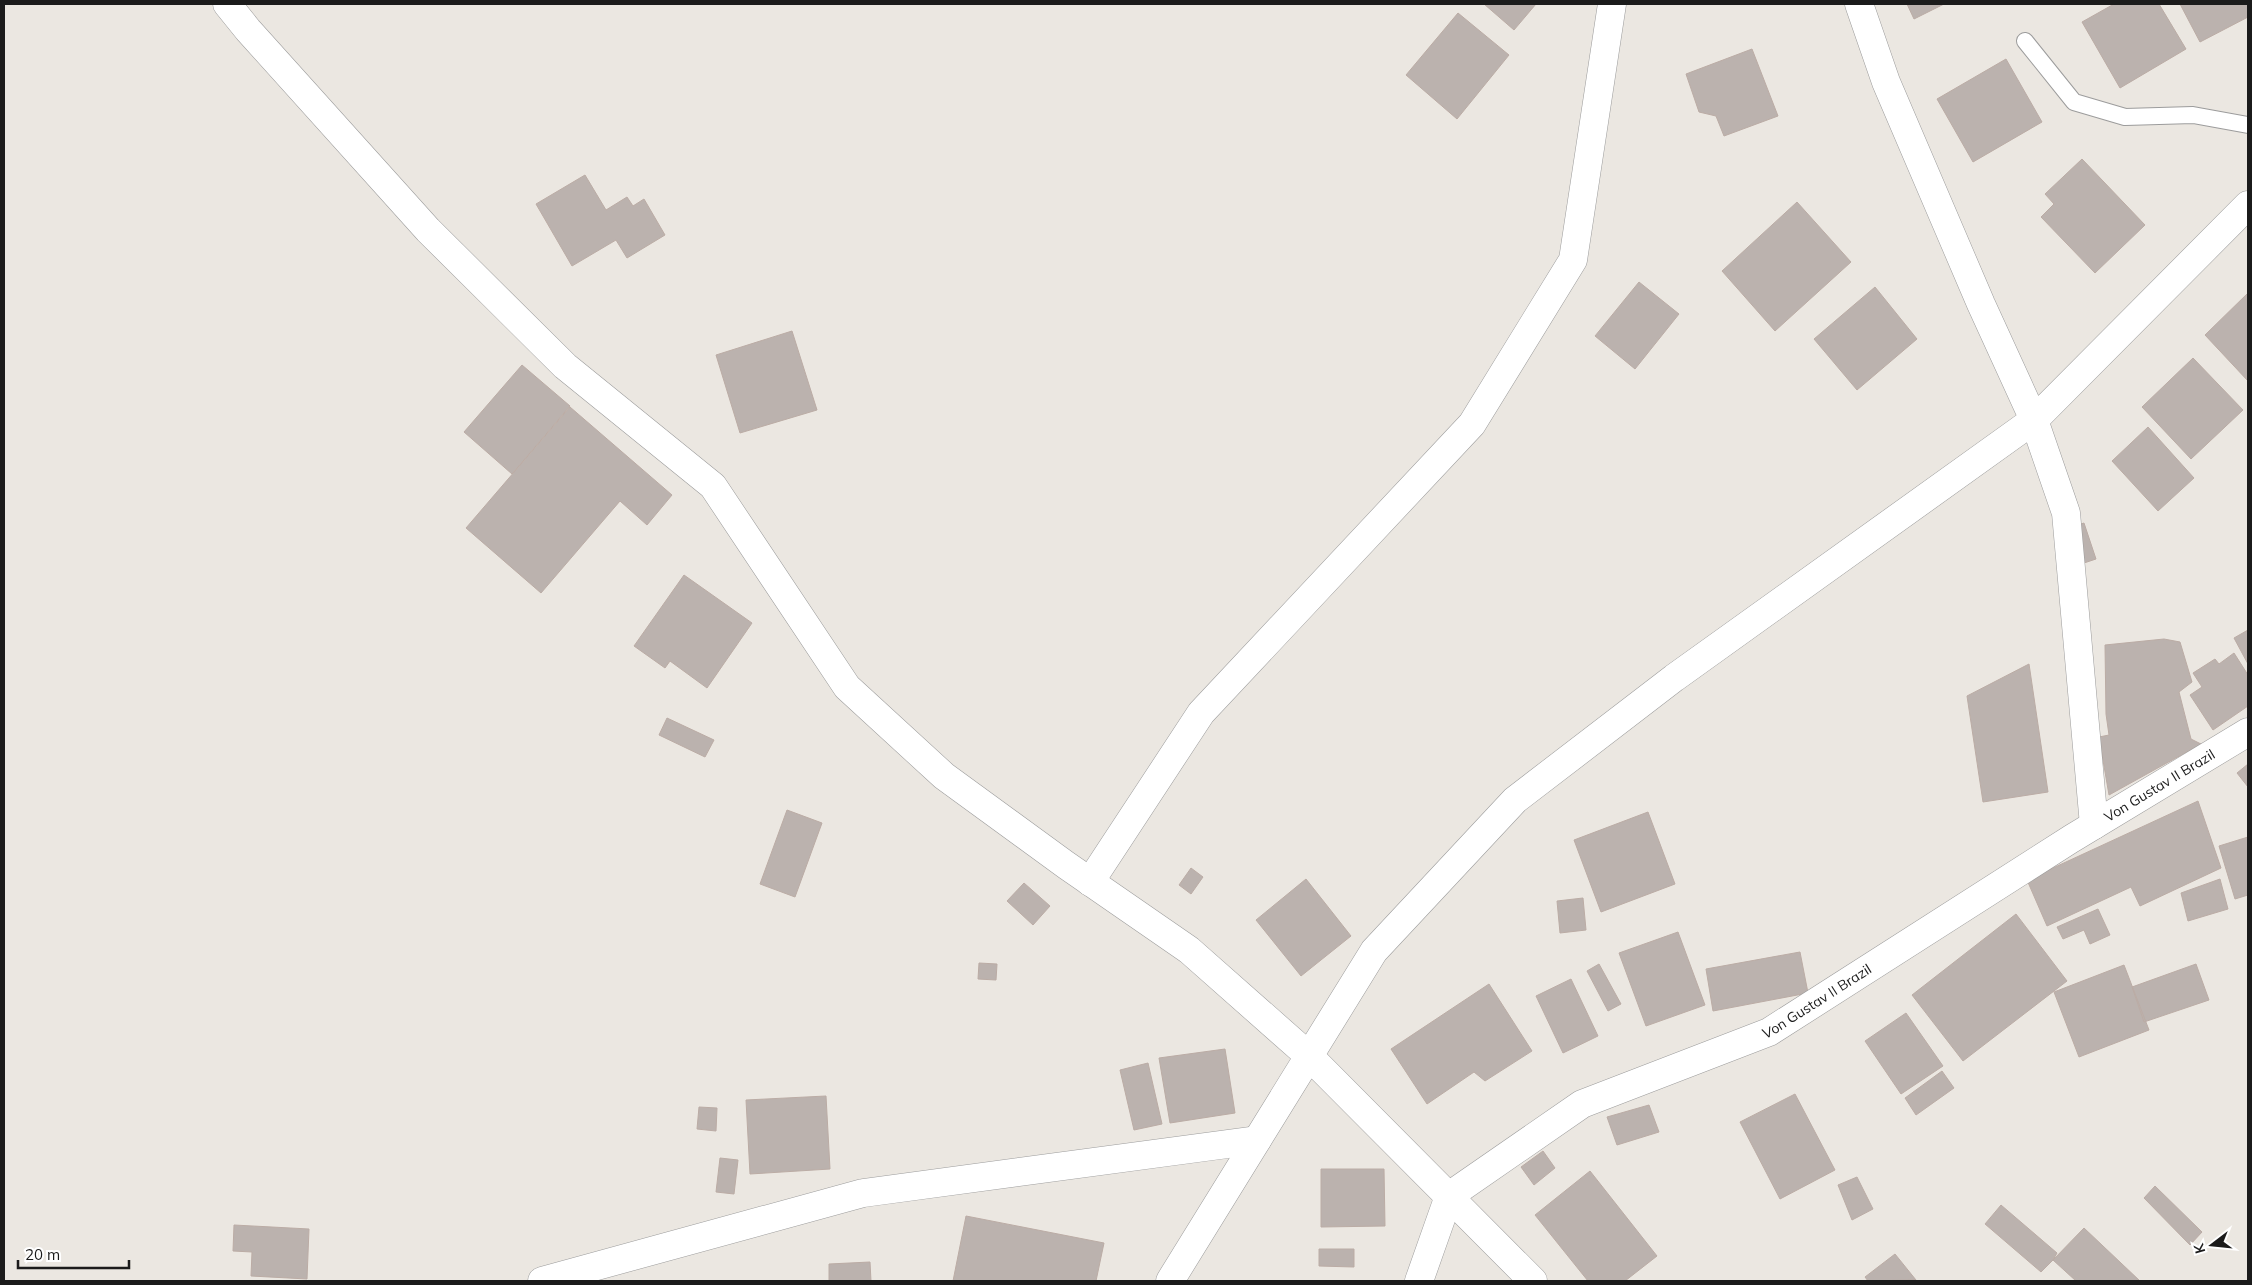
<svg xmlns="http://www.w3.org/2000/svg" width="2252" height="1285" font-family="Mulish,sans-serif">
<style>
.building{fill:#bbb2ae;stroke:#bbaca5}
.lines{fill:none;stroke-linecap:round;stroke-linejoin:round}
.service-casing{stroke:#9c9c9c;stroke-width:18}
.minor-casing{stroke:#9c9c9c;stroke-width:29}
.tertiary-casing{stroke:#9c9c9c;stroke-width:29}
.service{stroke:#fff;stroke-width:16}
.minor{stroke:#fff;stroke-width:28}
.tertiary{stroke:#fff;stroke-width:28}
.labels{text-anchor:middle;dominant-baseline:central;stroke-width:4;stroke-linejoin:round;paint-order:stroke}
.street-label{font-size:14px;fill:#1b1b1b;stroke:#fff}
</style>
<rect width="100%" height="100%" fill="#ebe7e1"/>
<path class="building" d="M1484 4H1536L1514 30Z
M1907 4H1944L1914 19Z
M2114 4H2159L2186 49 2120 88 2082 22Z
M2180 4H2248V17L2200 42Z
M1458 13 1509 55 1457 119 1406 75Z
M1752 49 1778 116 1724 136 1716 116 1699 112 1686 74Z
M2006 59 2042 122 1973 162 1937 99Z
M2082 159 2145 225 2095 273 2041 217 2054 204 2045 194Z
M585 175 606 210 627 197 633 206 644 199 665 235 627 258 616 240 572 266 536 204Z
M1797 202 1851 262 1775 331 1722 271Z
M1639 282 1679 314 1635 369 1595 336Z
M1875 287 1917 339 1857 390 1814 339Z
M2248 293V381L2205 335Z
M792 331 817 410 740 433 716 355Z
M2193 358 2243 410 2191 459 2142 407Z
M522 365 570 406 512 474 464 432Z
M570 407 672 495 647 525 620 501 541 593 466 528Z
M2148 427 2194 478 2158 511 2112 461Z
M2084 523 2096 559 2084 563 2072 527Z
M684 575 752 623 707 688 670 661 665 668 634 646Z
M2248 630V664L2234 638Z
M2164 639 2180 642 2192 682 2179 692 2191 739 2201 744 2109 795 2099 737 2109 735 2106 714 2105 645Z
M2234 653 2248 675V706L2213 730 2190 695 2202 687 2193 673 2215 659 2219 664Z
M2029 664 2048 792 1983 802 1967 696Z
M667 718 714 740 705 757 659 735Z
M2248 764V787L2237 773Z
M2198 801 2221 868 2140 906 2131 887 2047 926 2027 880Z
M787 810 822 823 795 897 760 884Z
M1648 812 1675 884 1601 912 1574 840Z
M2248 837V895L2235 899 2219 846Z
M1191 868 1203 877 1191 894 1179 885Z
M1306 879 1351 936 1301 976 1256 920Z
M2220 879 2228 909 2188 921 2181 893Z
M1024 883 1050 906 1033 925 1007 901Z
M1583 898 1586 930 1560 933 1557 901Z
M2098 909 2110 935 2090 944 2084 930 2063 939 2057 927Z
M2016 914 2067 981 1963 1061 1912 995Z
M1678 932 1705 1005 1646 1026 1619 953Z
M1800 952 1808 993 1713 1011 1706 969Z
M979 963 997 964 996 980 978 979Z
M1599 964 1621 1004 1608 1011 1587 971Z
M2196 964 2209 1000 2144 1022 2132 987Z
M2124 965 2149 1030 2079 1057 2054 992Z
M1571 979 1598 1036 1563 1053 1536 996Z
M1489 984 1532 1051 1485 1081 1474 1072 1427 1104 1391 1049Z
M1906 1013 1943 1066 1901 1094 1865 1041Z
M1225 1049 1235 1113 1170 1123 1159 1058Z
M1148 1063 1162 1124 1134 1130 1120 1070Z
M1942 1071 1954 1088 1916 1115 1905 1098Z
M1795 1094 1835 1170 1780 1199 1740 1122Z
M826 1096 830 1169 750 1174 746 1100Z
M1649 1105 1659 1132 1617 1145 1607 1117Z
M699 1107 717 1108 716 1131 697 1129Z
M1543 1151 1555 1168 1534 1185 1521 1167Z
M720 1158 738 1160 734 1194 716 1192Z
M1321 1169H1384L1385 1226 1321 1227Z
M1590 1171 1657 1256 1625 1281H1588L1535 1215Z
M1857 1177 1873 1209 1852 1220 1838 1185Z
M2155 1186 2202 1232 2190 1245 2144 1198Z
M2001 1205 2057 1253 2053 1260 2041 1272 1985 1224Z
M966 1216 1104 1243 1096 1281H953Z
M234 1225 309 1229 307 1279 251 1276 252 1252 233 1251Z
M2084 1228 2140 1281H2076L2053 1260Z
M1319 1249H1354V1267L1319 1266Z
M1895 1254 1916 1280 1868 1281 1865 1277Z
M870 1262 871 1281H894H829V1264Z"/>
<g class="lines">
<defs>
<path id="service" d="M2025 41 2074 102 2125 117 2193 115 2248 125"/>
<g id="minor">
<path d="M1090 882 1201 713 1472 424 1573 260 1612 4"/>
<path d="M542 1281 863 1193 1257 1140"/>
<path id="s1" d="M1419 1281 1449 1196 1582 1104 1769 1032 2071 839 2248 732"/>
</g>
<path id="tertiary" d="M227 4 248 30 428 230 565 366 713 486 847 687 944 776 1066 865 1189 950 1309 1056 1533 1281
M1859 4 1886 82 1981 304 2034 420 2066 513 2094 825
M1170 1281 1374 951 1515 800 1674 678 2034 420 2248 205"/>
</defs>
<use href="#service" class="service-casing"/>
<use href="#minor" class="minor-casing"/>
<use href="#tertiary" class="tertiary-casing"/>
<use href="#service" class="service"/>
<use href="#minor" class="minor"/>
<use href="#tertiary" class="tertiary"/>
</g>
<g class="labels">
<g class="street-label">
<text stroke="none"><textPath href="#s1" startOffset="914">Von Gustav II Brazil</textPath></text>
<text stroke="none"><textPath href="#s1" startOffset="509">Von Gustav II Brazil</textPath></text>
</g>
</g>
<rect width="2252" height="1285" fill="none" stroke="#1b1b1b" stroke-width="10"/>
<g transform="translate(2212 1245) rotate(254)" stroke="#ffffff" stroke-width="4" paint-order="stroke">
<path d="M0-4L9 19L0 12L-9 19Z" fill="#1b1b1b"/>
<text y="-8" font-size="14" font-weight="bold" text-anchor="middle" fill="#1b1b1b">K</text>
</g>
<path d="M18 1260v8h111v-8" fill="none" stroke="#1b1b1b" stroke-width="2.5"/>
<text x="25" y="1260" font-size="15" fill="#1b1b1b" stroke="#ffffff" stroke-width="4" paint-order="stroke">20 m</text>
</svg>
